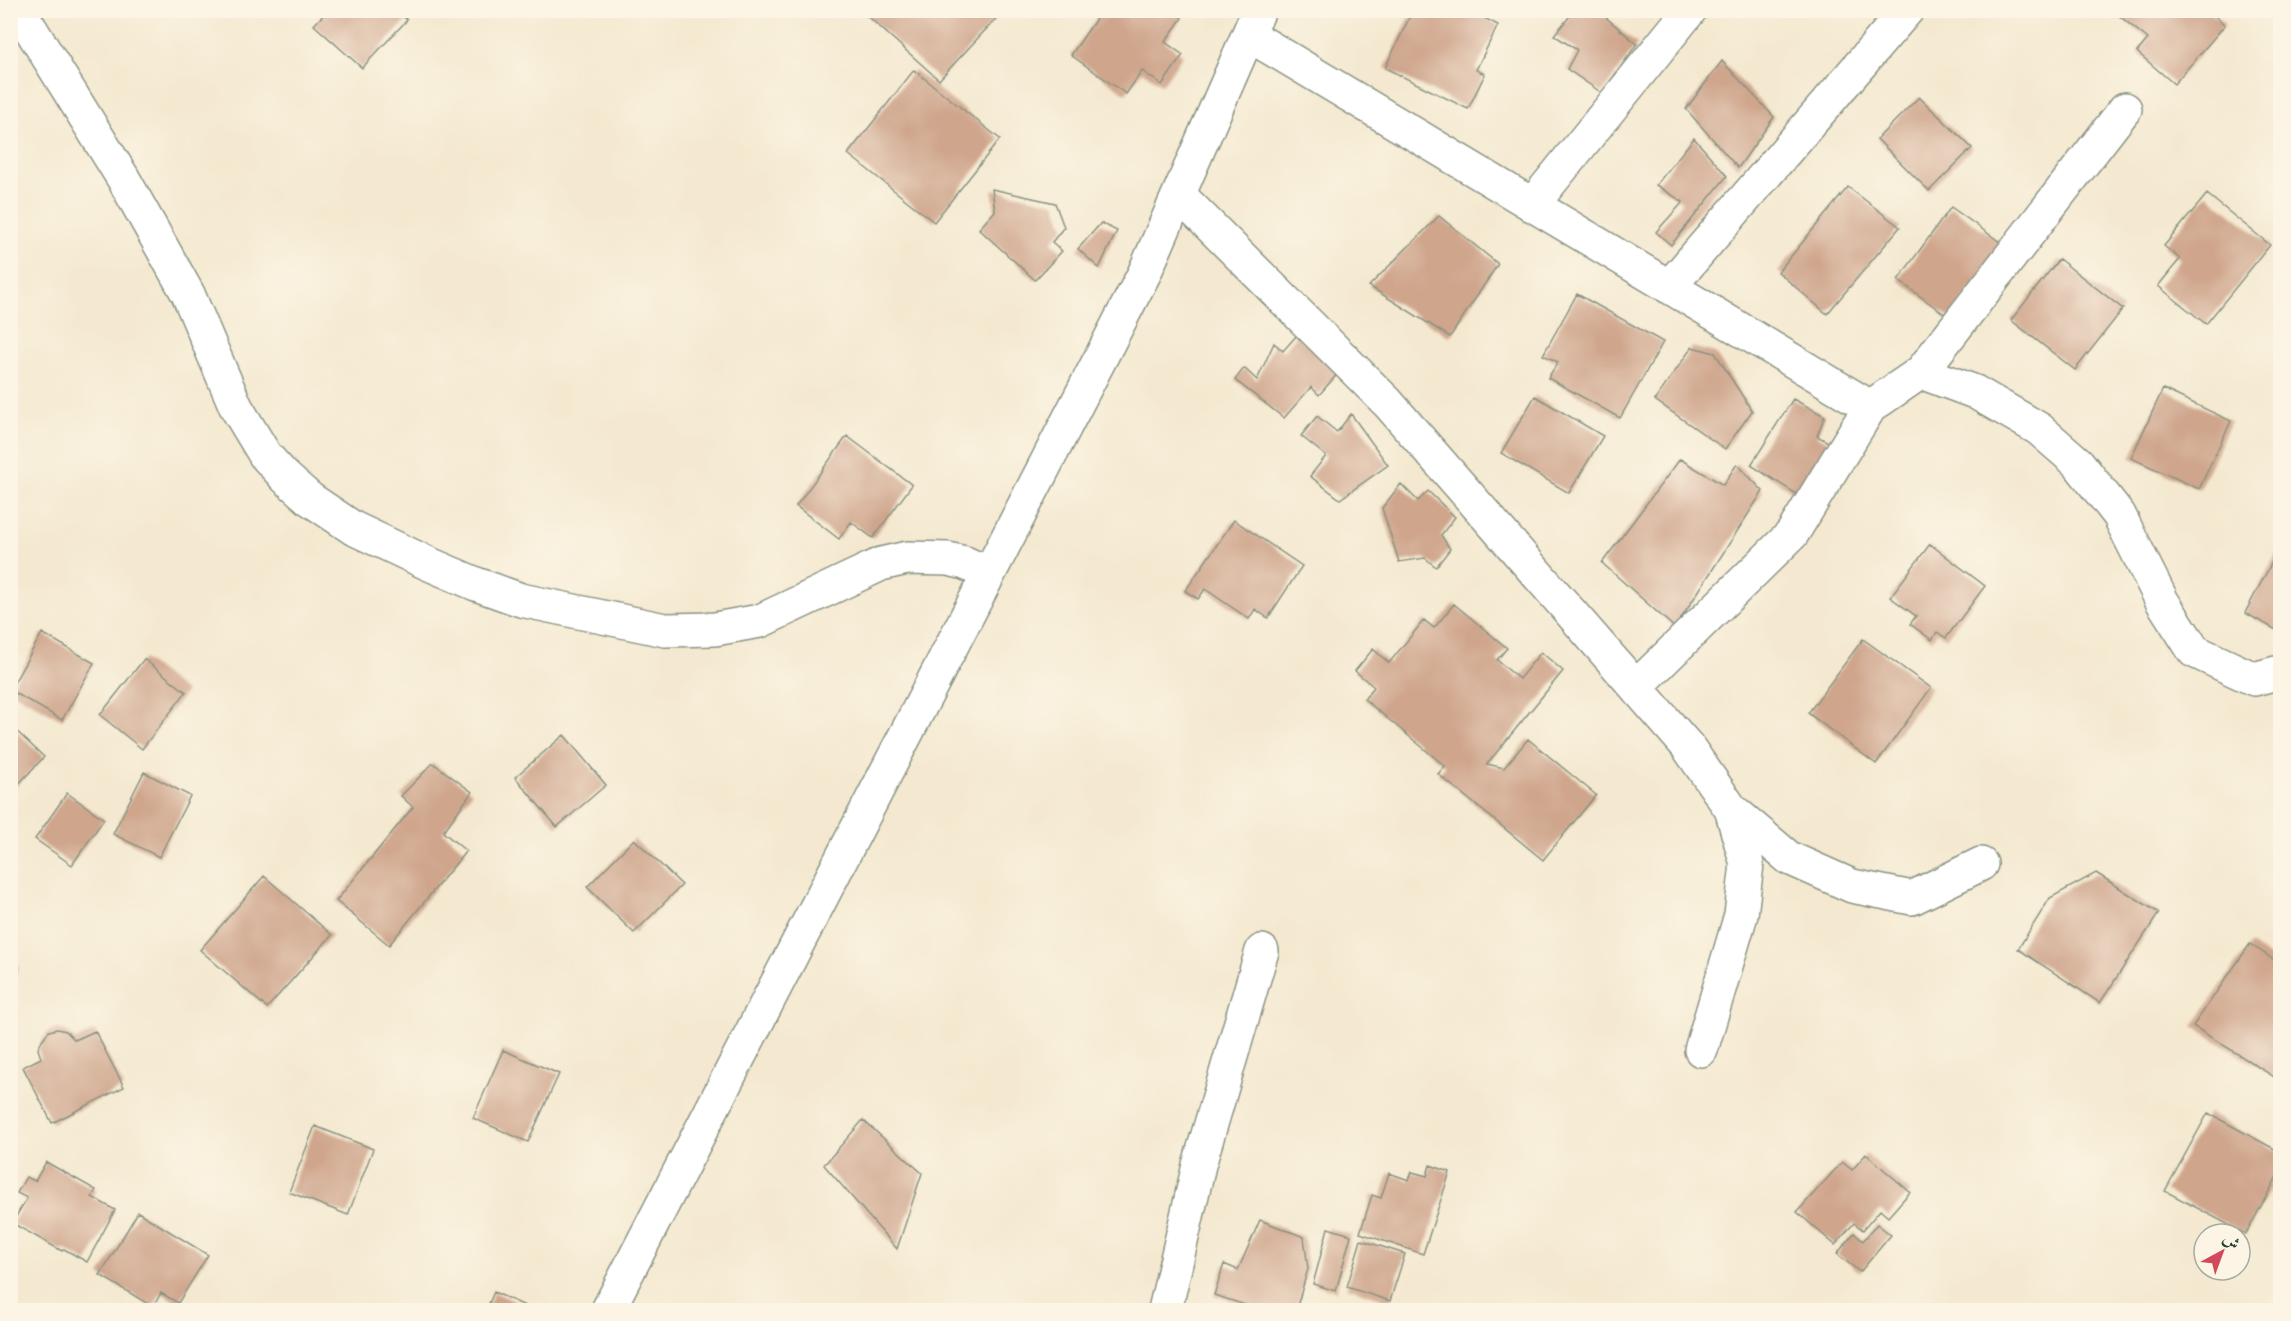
<svg xmlns="http://www.w3.org/2000/svg" width="2291" height="1321" font-family="'Libre Caslon Text',Amiri,serif">
<style>
.building{fill:#cfa58c}
.lines{fill:none;stroke-linecap:round;stroke-linejoin:round}
.minor-casing{stroke:#8a9382;stroke-width:36}
.tertiary-casing{stroke:#8a9382;stroke-width:36}
.minor{stroke:#fff;stroke-width:33}
.tertiary{stroke:#fff;stroke-width:33}
</style>
<rect width="100%" height="100%" fill="#fcf5e5"/>
<filter id="ink" filterUnits="userSpaceOnUse"><feTurbulence type="fractalNoise" baseFrequency=".0167" numOctaves="2"/><feDisplacementMap in="SourceGraphic" scale="12" xChannelSelector="R" yChannelSelector="G"/><feConvolveMatrix kernelMatrix="1 2 1 2 8 2 1 2 1" color-interpolation-filters="sRGB"/></filter>
<filter id="wash" filterUnits="userSpaceOnUse"><feTurbulence type="fractalNoise" baseFrequency=".008" numOctaves="4" result="noise"/><feDisplacementMap in="SourceGraphic" scale="24" xChannelSelector="R" yChannelSelector="G"/><feGaussianBlur stdDeviation="1.35" result="paint"/><feColorMatrix in="noise" values="0 0 0 0 0 0 0 0 0 0 0 0 0 0 0 0 0 1.4 0 .05"/><feComposite in="paint" operator="in"/></filter>
<g filter="url(#wash)">
<rect width="100%" height="100%" fill="#f4e9d0"/>
<g id="blocks">
<path class="building" d="M328 10H397L407 20 362 68 314 25Z
M861 10H1004L939 80Z
M1102 10H1171L1182 18 1165 42 1183 55 1162 85 1142 71 1126 94 1071 55Z
M1413 10H1469L1498 25 1476 70 1485 74 1468 109 1385 68Z
M1575 10H1597L1637 44 1602 93 1567 69 1577 50 1554 35Z
M2120 10H2208L2225 25 2174 84 2137 52 2148 39 2117 14Z
M1722 61 1774 117 1738 168 1686 109Z
M914 70 1000 139 934 222 848 154Z
M1919 97 1972 148 1929 191 1877 139Z
M1694 138 1727 176 1671 245 1656 232 1683 202 1656 185Z
M1848 187 1900 227 1827 314 1778 272Z
M992 189 1055 203 1064 227 1052 242 1062 251 1035 280 979 229 995 211Z
M2207 194 2270 245 2206 324 2158 286 2180 259 2164 246Z
M1951 207 2004 245 1950 318 1898 280Z
M1439 216 1498 264 1450 337 1369 286Z
M1101 223 1117 231 1099 268 1078 249Z
M2059 259 2123 309 2075 370 2011 320Z
M1577 294 1663 342 1620 418 1548 378 1558 362 1543 355Z
M1297 335 1339 372 1319 395 1311 387 1284 418 1235 380 1244 368 1257 380 1274 343 1283 351Z
M1692 347 1715 353 1752 411 1725 449 1655 400Z
M2163 389 2231 421 2199 489 2131 458Z
M1535 396 1603 436 1569 493 1501 453Z
M1793 399 1825 416 1817 436 1832 444 1801 497 1751 465Z
M1351 414 1388 465 1340 499 1310 476 1326 456 1301 436 1317 416 1337 432Z
M847 436 912 485 873 538 851 522 839 539 796 506Z
M1680 459 1723 485 1737 464 1763 491 1675 628 1602 563Z
M1401 484 1418 501 1428 491 1455 517 1441 535 1450 549 1436 567 1425 558 1399 562 1382 508Z
M1234 520 1302 566 1268 618 1255 609 1249 619 1205 589 1198 599 1185 591Z
M1930 544 1985 586 1946 638 1937 632 1932 640 1910 624 1916 616 1890 597Z
M2280 547V632L2245 613Z
M1454 604 1507 648 1497 660 1519 679 1541 652 1563 671 1487 764 1504 768 1528 739 1596 795 1543 860 1438 774 1445 766 1364 699 1374 687 1355 671 1373 649 1389 663 1424 620 1434 628Z
M42 633 94 663 62 720 10 690Z
M1863 639 1931 688 1876 764 1808 713Z
M144 659 186 692 142 749 100 715Z
M10 725 44 757 10 793Z
M564 735 606 785 557 827 515 777Z
M433 763 472 792 443 832 466 851 389 945 336 901 413 807 401 796Z
M144 772 190 796 159 857 113 834Z
M67 793 104 819 72 865 35 839Z
M634 839 682 885 634 933 587 887Z
M2096 873 2159 913 2100 1003 2018 949 2050 898Z
M264 876 332 935 267 1008 200 950Z
M2250 944 2280 964 2279 1080 2193 1026Z
M10 964 19 967 10 986Z
M57 1029 66 1031 75 1040 95 1031 124 1087 52 1123 23 1067 41 1058 38 1049 42 1040 49 1031Z
M503 1050 559 1074 528 1142 473 1118Z
M2208 1113 2280 1152V1171L2246 1234 2165 1191Z
M863 1120 922 1173 897 1249 824 1165Z
M315 1126 373 1149 348 1215 289 1192Z
M1866 1154 1910 1192 1888 1217 1880 1210 1863 1230 1854 1223 1835 1245 1797 1212 1842 1162 1852 1170Z
M46 1162 96 1190 92 1197 115 1210 87 1262 64 1249 62 1251 12 1223 27 1198 17 1193 26 1177 35 1181Z
M1430 1165 1450 1172 1423 1254 1360 1233 1372 1195 1381 1198 1389 1173 1409 1180 1412 1172 1427 1176Z
M138 1212 208 1255 178 1303 161 1293 153 1307 100 1275Z
M1260 1220 1304 1237 1308 1269 1296 1310H1261L1214 1295 1224 1264 1238 1270Z
M1877 1224 1891 1235 1860 1272 1837 1254 1854 1233 1863 1241Z
M1328 1228 1351 1235 1336 1291 1313 1284Z
M1361 1240 1405 1254 1390 1301 1347 1287Z
M494 1292 534 1310H486Z"/>
</g>
</g>
<g filter="url(#ink)">
<use href="#blocks" fill-opacity="0" stroke="#8a9382" stroke-width="1.5"/>
<g class="lines">
<defs>
<path id="minor" d="M19 10 123 178 188 294 236 407 265 455 285 477 310 499 353 528 427 563 476 584 521 600 665 630 715 629 760 621 881 564 907 558 948 559 965 563 987 573
M1249 35 1870 407
M1179 195 1388 403 1688 747 1731 809 1747 864 1741 915 1701 1050
M1532 205 1690 10
M1669 287 1907 10
M1921 372 2125 109
M1636 687 1792 534 1870 407 1921 372 1975 392 2039 429 2078 463 2119 515 2162 601 2194 651 2254 679 2280 672
M1731 809 1789 858 1852 886 1912 898 1981 864
M1165 1310 1199 1165 1262 951"/>
<path id="tertiary" d="M608 1310 1144 274 1259 10"/>
</defs>
<use href="#minor" class="minor-casing"/>
<use href="#tertiary" class="tertiary-casing"/>
<use href="#minor" class="minor"/>
<use href="#tertiary" class="tertiary"/>
</g>
</g>
<rect width="2291" height="1321" fill="none" stroke="#fcf5e5" stroke-width="36"/>
<g transform="translate(2222 1252) rotate(41)"><circle r="28" fill="#fcf5e5" stroke="#a4ab9e" stroke-width="1.5"/>
<path d="M0-4.5L10 22L0 15L-10 22Z" fill="#d1495b"/>
<text y="-9" font-size="16" font-weight="bold" text-anchor="middle" fill="#1f3d34">ش</text>
</g>
</svg>
